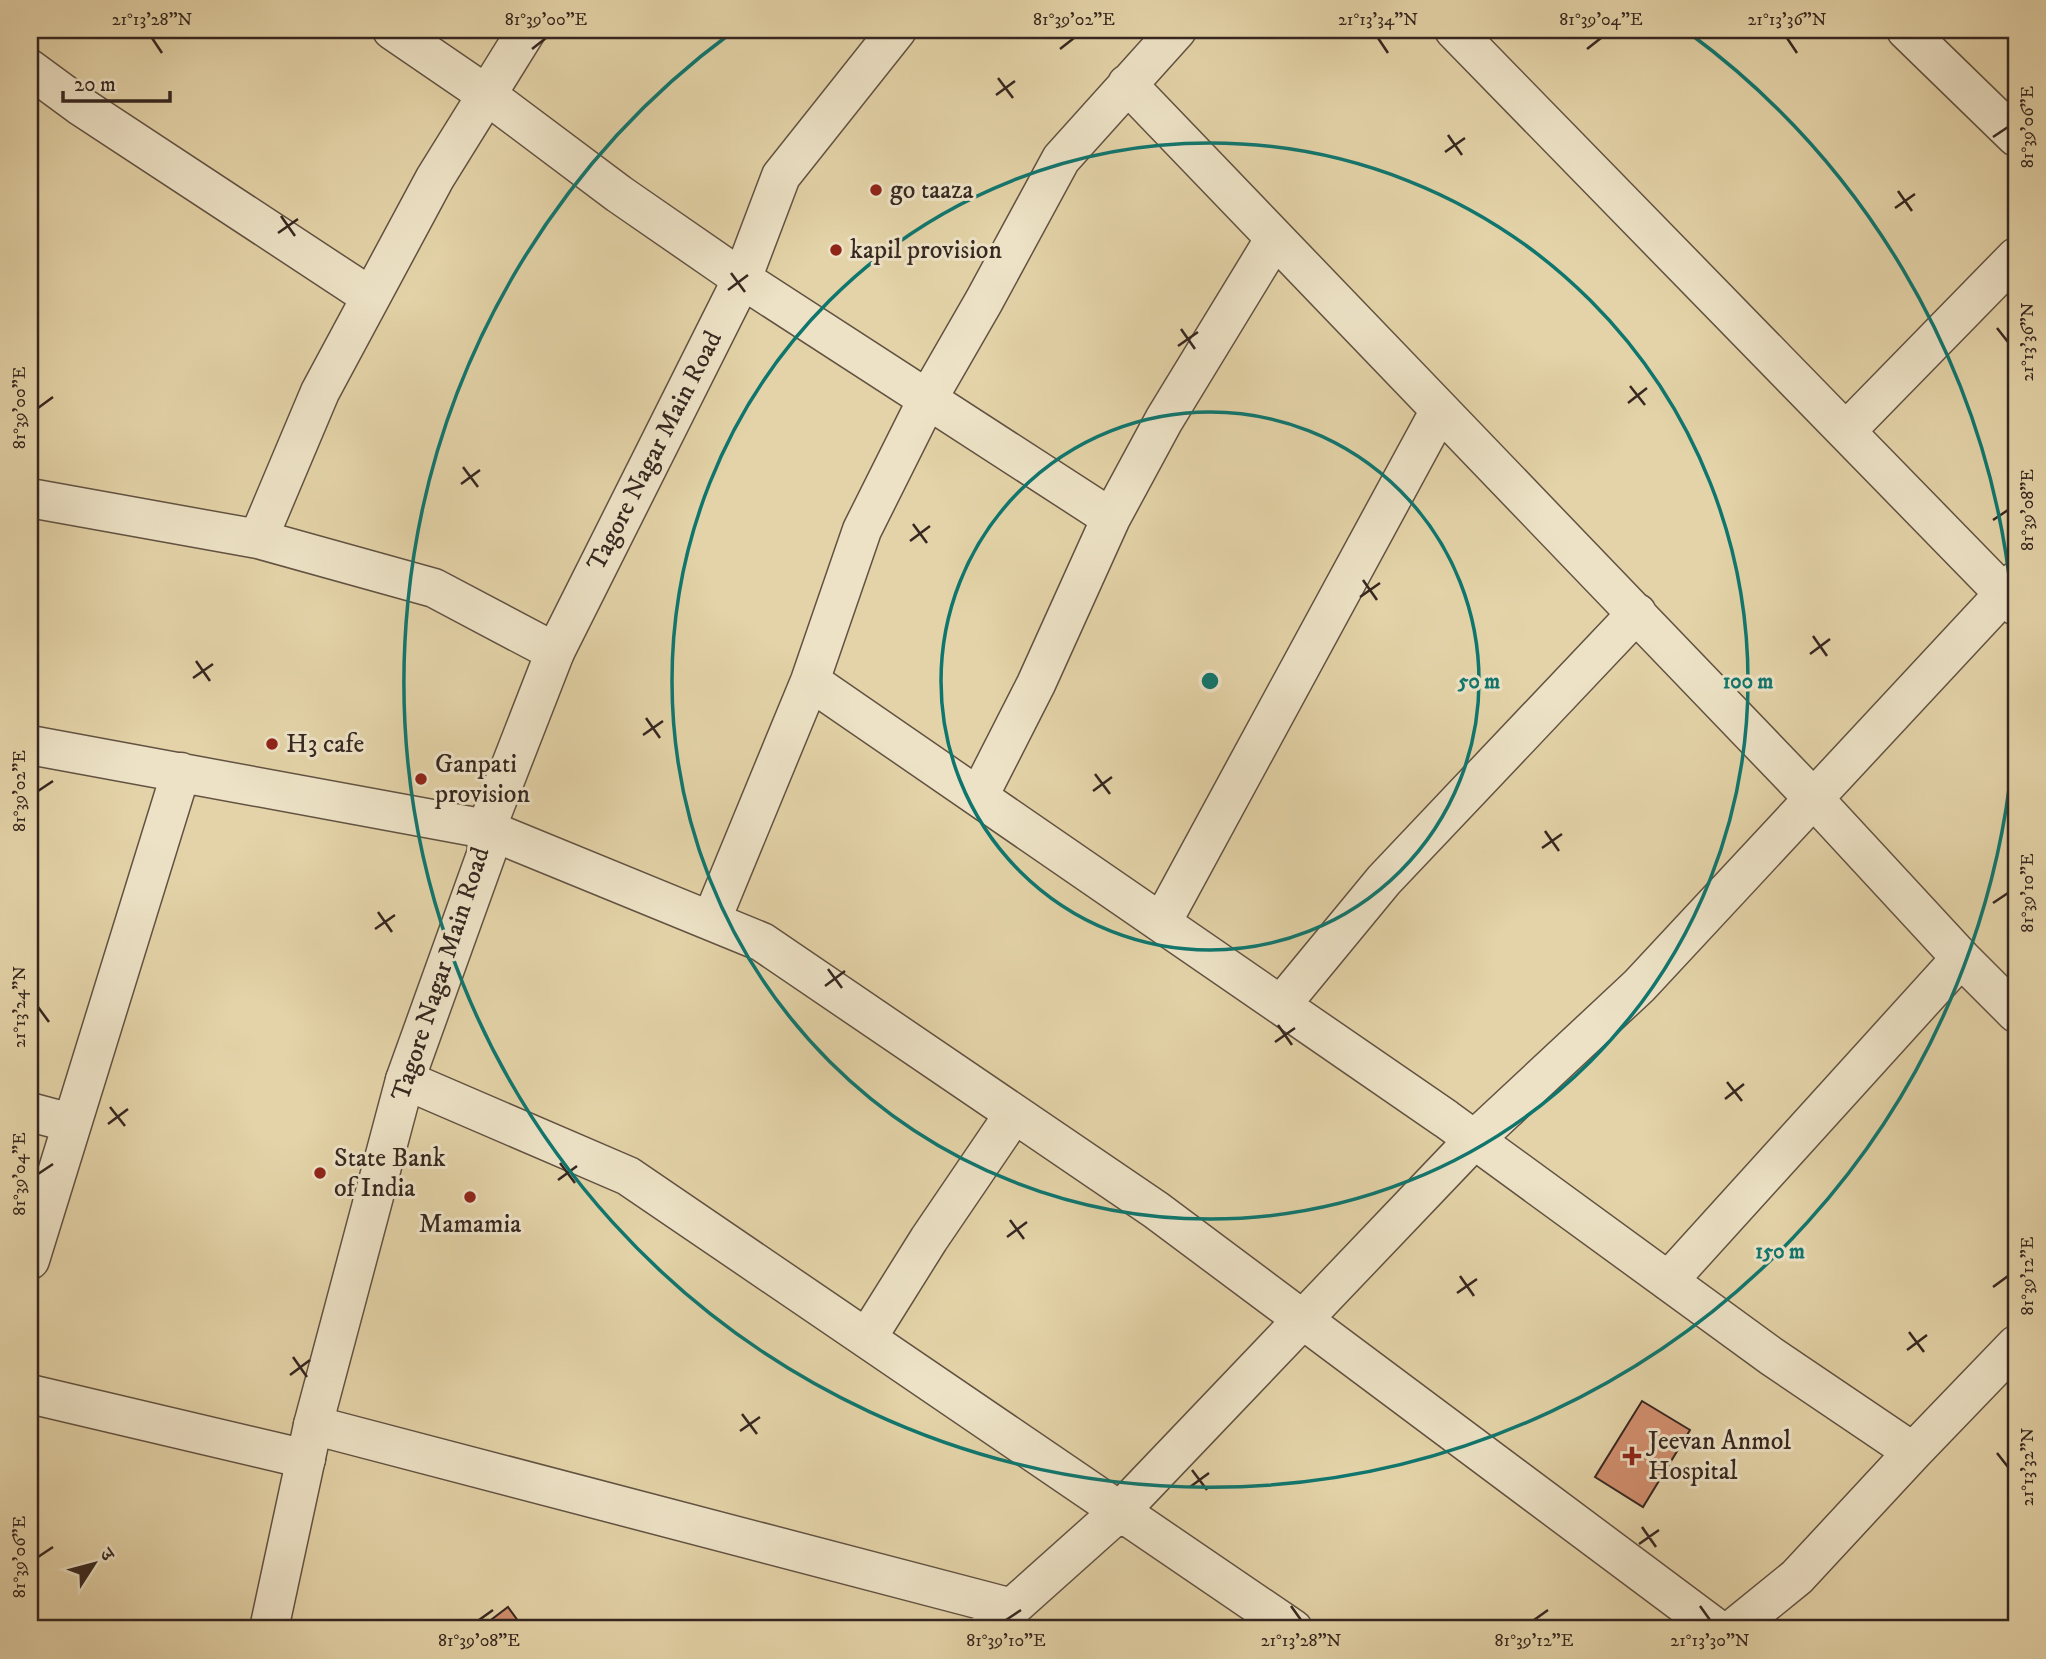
<svg xmlns="http://www.w3.org/2000/svg" width="2046" height="1659" font-family="'IM FELL DW Pica','Noto Serif Devanagari',serif">
<style>
.building{fill:#d28f6e;stroke:#362720;stroke-width:2}
.lines{fill:none;stroke-linecap:round;stroke-linejoin:round}
.minor-casing{stroke:#625242;stroke-width:41}
.tertiary-casing{stroke:#625242;stroke-width:41}
.minor{stroke:#ede2c6;stroke-width:38}
.tertiary{stroke:#ede2c6;stroke-width:38}
.ticks{fill:none;stroke:#362720;stroke-width:2.5}
.ring{fill:none;stroke:#0f766e;stroke-width:3.5}
.poi-dot{fill:#8f2418;stroke:#ede2c6;stroke-width:2.5}
.labels{text-anchor:middle;dominant-baseline:central;stroke-width:6;stroke-linejoin:round;paint-order:stroke}
.poi-label{font-size:26px;fill:#362720;stroke:#ede2c6;text-anchor:start}
.street-label{font-size:26px;fill:#362720;stroke:#ede2c6}
.centre{fill:#0f766e;stroke:#ede2c6;stroke-width:3.5}
.ring-label{font-size:21px;text-anchor:middle;font-weight:bold;fill:#0f766e;stroke:#ede2c6;stroke-width:6;stroke-linejoin:round;paint-order:stroke}
.neatline{fill:none;stroke:#362720;stroke-width:2.5}
.ticks-label{font-size:18px;text-anchor:middle;fill:#362720}
</style>
<rect width="100%" height="100%" fill="#e4d3a8"/>
<filter id="stains"><feTurbulence type="fractalNoise" baseFrequency=".00286" numOctaves="4"/><feColorMatrix values="0 0 0 0 .2 0 0 0 0 .09 0 0 0 0 .02 0 0 0 .5 -.17"/></filter>
<radialGradient id="worn" r=".72"><stop offset=".6" stop-color="#630" stop-opacity="0"/><stop offset="1" stop-color="#630" stop-opacity=".3"/></radialGradient>
<path class="building" d="M1642 1401 1690 1430 1643 1507 1595 1477Z
M508 1607 524 1629H479Z"/>
<g class="lines">
<defs>
<path id="minor" d="M392 30 487 95 619 194 742 279 1111 518
M1906 30 2016 137
M30 69 79 105 371 297
M1127 84 1813 798 1961 958 2016 1013
M1846 431 2016 257
M30 498 258 539 434 588 555 652
M258 539 320 392 435 178 527 30
M810 681 1446 1119 1771 1356 1913 1452
M30 745 486 829 762 942 1156 1210 1717 1629
M979 796 1036 684 1111 518 1164 420 1275 238
M711 921 810 681 862 530 927 400 984 301 1061 159 1177 30
M1162 922 1440 410
M1281 1005 1384 880 1637 613
M405 1080 628 1176 1293 1629
M30 1112 71 1123
M30 1260 181 772
M1668 1281 1961 958
M867 1338 929 1239 1014 1114
M30 1394 306 1459
M313 1425 1012 1608
M988 1629 1120 1511 1474 1140 1639 986 2016 581
M1733 1629 1797 1577 1913 1452 2016 1345"/>
<path id="tertiary" d="M1454 30 2016 606
M269 1629 313 1425 405 1080 487 852 486 829 555 652 742 279 781 176 897 30"/>
</defs>
<use href="#minor" class="minor-casing"/>
<use href="#tertiary" class="tertiary-casing"/>
<use href="#minor" class="minor"/>
<use href="#tertiary" class="tertiary"/>
</g>
<path class="ticks" d="M152 38 162 53M1378 38 1388 53M1787 38 1797 53M532 49 546 38M1060 49 1074 38M1587 49 1601 38M998 78 1013 98M996 95 1015 81M1448 135 1462 155M1993 137 2008 127M1445 152 1465 138M1898 191 1912 211M1895 208 1915 194M281 216 295 236M278 233 298 219M731 273 745 292M728 290 748 275M1997 328 2008 342M1181 329 1195 349M1178 346 1198 332M1630 386 1645 405M1628 403 1647 388M38 408 53 397M463 467 478 487M461 484 480 470M1993 520 2008 510M913 524 927 543M910 541 930 526M1363 580 1377 600M1360 597 1380 583M1813 636 1827 656M1810 654 1830 639M196 661 210 681M193 678 213 664M646 718 660 738M643 735 663 721M1095 774 1110 794M38 791 53 781M1093 791 1112 777M1545 831 1559 851M1542 848 1562 834M1993 903 2008 893M378 912 392 932M375 929 395 915M828 969 842 988M825 986 845 971M38 1007 49 1022M1278 1025 1292 1045M1275 1042 1295 1028M1727 1082 1742 1101M1725 1099 1744 1084M110 1107 125 1126M108 1124 128 1109M560 1163 575 1183M38 1174 53 1164M558 1180 577 1166M1010 1220 1024 1239M1007 1237 1027 1222M1460 1276 1474 1296M1993 1287 2008 1276M1457 1293 1477 1279M1909 1332 1924 1352M1907 1350 1927 1335M293 1357 307 1377M290 1375 310 1360M742 1414 757 1434M740 1431 760 1417M1997 1453 2008 1467M1192 1470 1207 1490M1190 1487 1209 1473M1642 1527 1656 1547M1639 1544 1659 1530M38 1557 53 1547M1291 1606 1301 1620M1700 1606 1710 1620M479 1620 493 1610M1006 1620 1021 1610M1534 1620 1548 1610"/>
<g class="ring">
<circle cx="1210" cy="681" r="269"/>
<circle cx="1210" cy="681" r="538"/>
<path d="M1689 33A806 806 0 1 1 731 33"/>
</g>
<g class="poi-dot">
<circle cx="876" cy="190" r="7"/>
<circle cx="836" cy="250" r="7"/>
<circle cx="272" cy="744" r="7"/>
<circle cx="421" cy="779" r="7"/>
<circle cx="320" cy="1173" r="7"/>
<circle cx="470" cy="1197" r="7"/>
<path d="M1628.5 1445.5h7v7h7v7h-7v7h-7v-7h-7v-7h7z"/>
</g>
<g class="labels">
<g class="poi-label">
<text x="890" y="190">go taaza</text>
<text x="850" y="250">kapil provision</text>
<text x="286" y="744">H3 cafe</text>
<text x="435" y="764">Ganpati<tspan x="435" dy="30">provision</tspan></text>
<text x="334" y="1158">State Bank<tspan x="334" dy="30">of India</tspan></text>
<text x="470" y="1224" text-anchor="middle">Mamamia</text>
<text x="1648" y="1441">Jeevan Anmol<tspan x="1648" dy="30">Hospital</tspan></text>
</g>
<g class="street-label">
<text transform="translate(655 451) rotate(-63)">Tagore Nagar Main Road</text>
<text transform="translate(441 974) rotate(-72)">Tagore Nagar Main Road</text>
</g>
</g>
<circle cx="1210" cy="681" r="10" class="centre"/>
<g class="ring-label">
<text x="1479" y="688">50 m</text>
<text x="1748" y="688">100 m</text>
<text x="1780" y="1258">150 m</text>
</g>
<rect width="2046" height="1659" fill="none" stroke="#e4d3a8" stroke-width="77"/>
<g transform="translate(94 1564) rotate(54)" stroke="#ede2c6" stroke-width="5" paint-order="stroke">
<path d="M0-5L12 26L0 18L-12 26Z" fill="#362720"/>
<text y="-10" font-size="19" font-weight="bold" text-anchor="middle" fill="#362720">उ</text>
</g>
<path d="M63 91v10h107v-10" fill="none" stroke="#362720" stroke-width="3.5"/>
<text x="74" y="91" font-size="21" fill="#362720" stroke="#ede2c6" stroke-width="5" paint-order="stroke">20 m</text>
<rect x="38" y="38" width="1970" height="1582" class="neatline"/>
<g class="ticks-label">
<text x="152" y="25">21°13'28"N</text>
<text x="546" y="25">81°39'00"E</text>
<text x="1074" y="25">81°39'02"E</text>
<text x="1378" y="25">21°13'34"N</text>
<text x="1601" y="25">81°39'04"E</text>
<text x="1787" y="25">21°13'36"N</text>
<text transform="translate(2027 127) rotate(-90)" y="6">81°39'06"E</text>
<text transform="translate(2027 342) rotate(-90)" y="6">21°13'36"N</text>
<text transform="translate(19 408) rotate(-90)" y="6">81°39'00"E</text>
<text transform="translate(2027 510) rotate(-90)" y="6">81°39'08"E</text>
<text transform="translate(19 791) rotate(-90)" y="6">81°39'02"E</text>
<text transform="translate(2027 893) rotate(-90)" y="6">81°39'10"E</text>
<text transform="translate(19 1007) rotate(-90)" y="6">21°13'24"N</text>
<text transform="translate(19 1174) rotate(-90)" y="6">81°39'04"E</text>
<text transform="translate(2027 1276) rotate(-90)" y="6">81°39'12"E</text>
<text transform="translate(2027 1467) rotate(-90)" y="6">21°13'32"N</text>
<text transform="translate(19 1557) rotate(-90)" y="6">81°39'06"E</text>
<text x="479" y="1646">81°39'08"E</text>
<text x="1006" y="1646">81°39'10"E</text>
<text x="1301" y="1646">21°13'28"N</text>
<text x="1534" y="1646">81°39'12"E</text>
<text x="1710" y="1646">21°13'30"N</text>
</g>
<rect width="100%" height="100%" filter="url(#stains)"/>
<rect width="100%" height="100%" fill="url(#worn)"/>
</svg>
